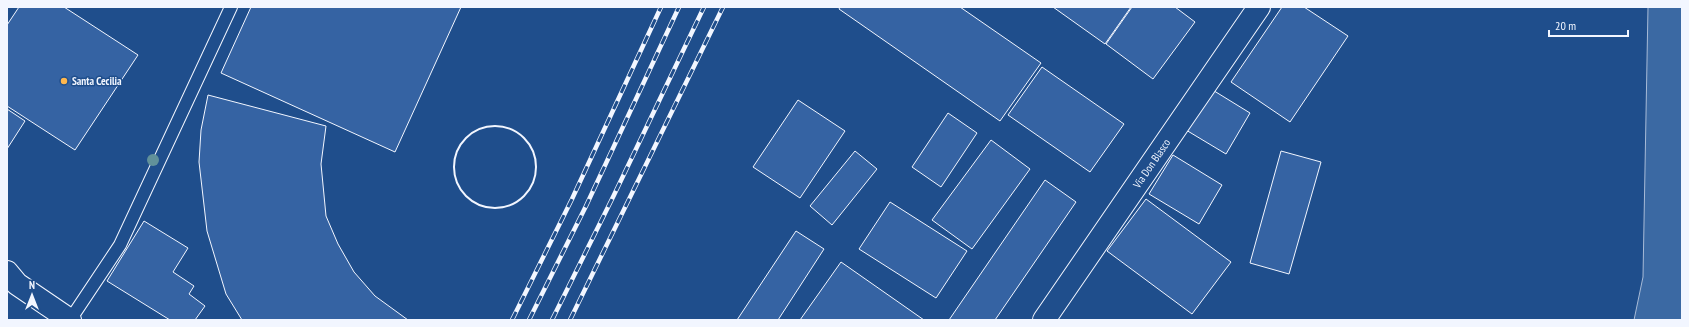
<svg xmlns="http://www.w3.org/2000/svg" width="1689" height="327" font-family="'PT Sans Narrow',sans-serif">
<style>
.water{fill:#3b69a3;stroke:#a8bbd7}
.building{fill:#3563a3;stroke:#f2f6ff}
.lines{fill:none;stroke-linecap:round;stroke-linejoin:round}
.lane-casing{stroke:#f2f6ff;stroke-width:14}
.street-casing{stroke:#f2f6ff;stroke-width:24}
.lane{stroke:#1f4e8c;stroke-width:12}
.street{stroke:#1f4e8c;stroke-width:22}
.rail-casing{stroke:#f2f6ff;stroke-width:4.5}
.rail{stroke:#1f4e8c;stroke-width:3;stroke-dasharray:9;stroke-linecap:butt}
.wall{stroke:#f2f6ff;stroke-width:2}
.tree{fill:#61919a}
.poi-dot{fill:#ffb74d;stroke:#1f4e8c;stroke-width:1.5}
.labels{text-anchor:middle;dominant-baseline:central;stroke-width:3;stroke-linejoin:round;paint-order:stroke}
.poi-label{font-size:11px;font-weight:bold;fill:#f2f6ff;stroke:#1f4e8c;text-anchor:start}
.street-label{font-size:11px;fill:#f2f6ff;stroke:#1f4e8c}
</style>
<rect width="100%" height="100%" fill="#1f4e8c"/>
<path class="water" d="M1648 7H1682V320H1634L1643 277Z"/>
<path class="building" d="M19 7H64L138 55 75 150 7 106V25Z
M251 7H461L395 152 221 73Z
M840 7H960L1041 63 1000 121 839 9Z
M1053 7H1131L1105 44Z
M1132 7H1175L1195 22 1153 79 1106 44Z
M1282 7H1304L1348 36 1290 122 1231 82Z
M1042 67 1124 124 1090 172 1008 115Z
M1211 89 1250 113 1226 154 1186 130Z
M208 95 326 126 321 164 326 216 338 244 354 272 375 296 408 320H242L226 294 207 231 199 162 201 130Z
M798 100 845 131 800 198 753 167Z
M7 109 25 121 7 149Z
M948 113 977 133 941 187 912 167Z
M991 140 1030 169 972 249 932 220Z
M855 151 877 169 832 225 810 206Z
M1281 151 1321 162 1289 274 1250 263Z
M1173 155 1222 185 1199 224 1149 194Z
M1045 180 1076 202 995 320H949Z
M1146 199 1231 262 1192 314 1107 251Z
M890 202 967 251 936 298 859 249Z
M144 221 188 248 173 272 194 286 189 294 205 306 195 320H170L107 281Z
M796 231 824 249 778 320H737Z
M841 262 924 320H800Z"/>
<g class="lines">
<defs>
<path id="lane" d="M70 320 120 245 231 7"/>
<g id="street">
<path d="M7 272 17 284 70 320"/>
<path id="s1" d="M1044 320 1259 7"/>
</g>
</defs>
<use href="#lane" class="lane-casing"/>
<use href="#street" class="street-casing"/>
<use href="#lane" class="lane"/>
<use href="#street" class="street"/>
<defs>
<path id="rail" d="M512 320 572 199 661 7
M529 320 586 206 679 7
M552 320 614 195 704 7
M570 320 723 7"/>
</defs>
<use href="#rail" class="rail-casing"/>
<use href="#rail" class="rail"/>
<path class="wall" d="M454 167a41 41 0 1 1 82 0a41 41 0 1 1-82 0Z"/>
</g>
<circle class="tree" cx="153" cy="160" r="6"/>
<circle class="poi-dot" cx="64" cy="81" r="4"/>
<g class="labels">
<g class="poi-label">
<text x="72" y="81">Santa Cecilia</text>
</g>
<g class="street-label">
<text stroke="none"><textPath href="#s1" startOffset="190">Via Don Blasco</textPath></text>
</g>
</g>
<rect width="1689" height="327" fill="none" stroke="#f2f6ff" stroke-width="16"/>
<g transform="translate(32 295)" stroke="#1f4e8c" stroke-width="3" paint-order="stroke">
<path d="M0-3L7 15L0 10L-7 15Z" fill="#f2f6ff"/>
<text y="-6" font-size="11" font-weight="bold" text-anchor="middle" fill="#f2f6ff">N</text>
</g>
<path d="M1549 30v6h79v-6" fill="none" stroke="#f2f6ff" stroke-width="2"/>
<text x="1555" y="30" font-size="12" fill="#f2f6ff" stroke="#1f4e8c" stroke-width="3" paint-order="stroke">20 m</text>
</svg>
